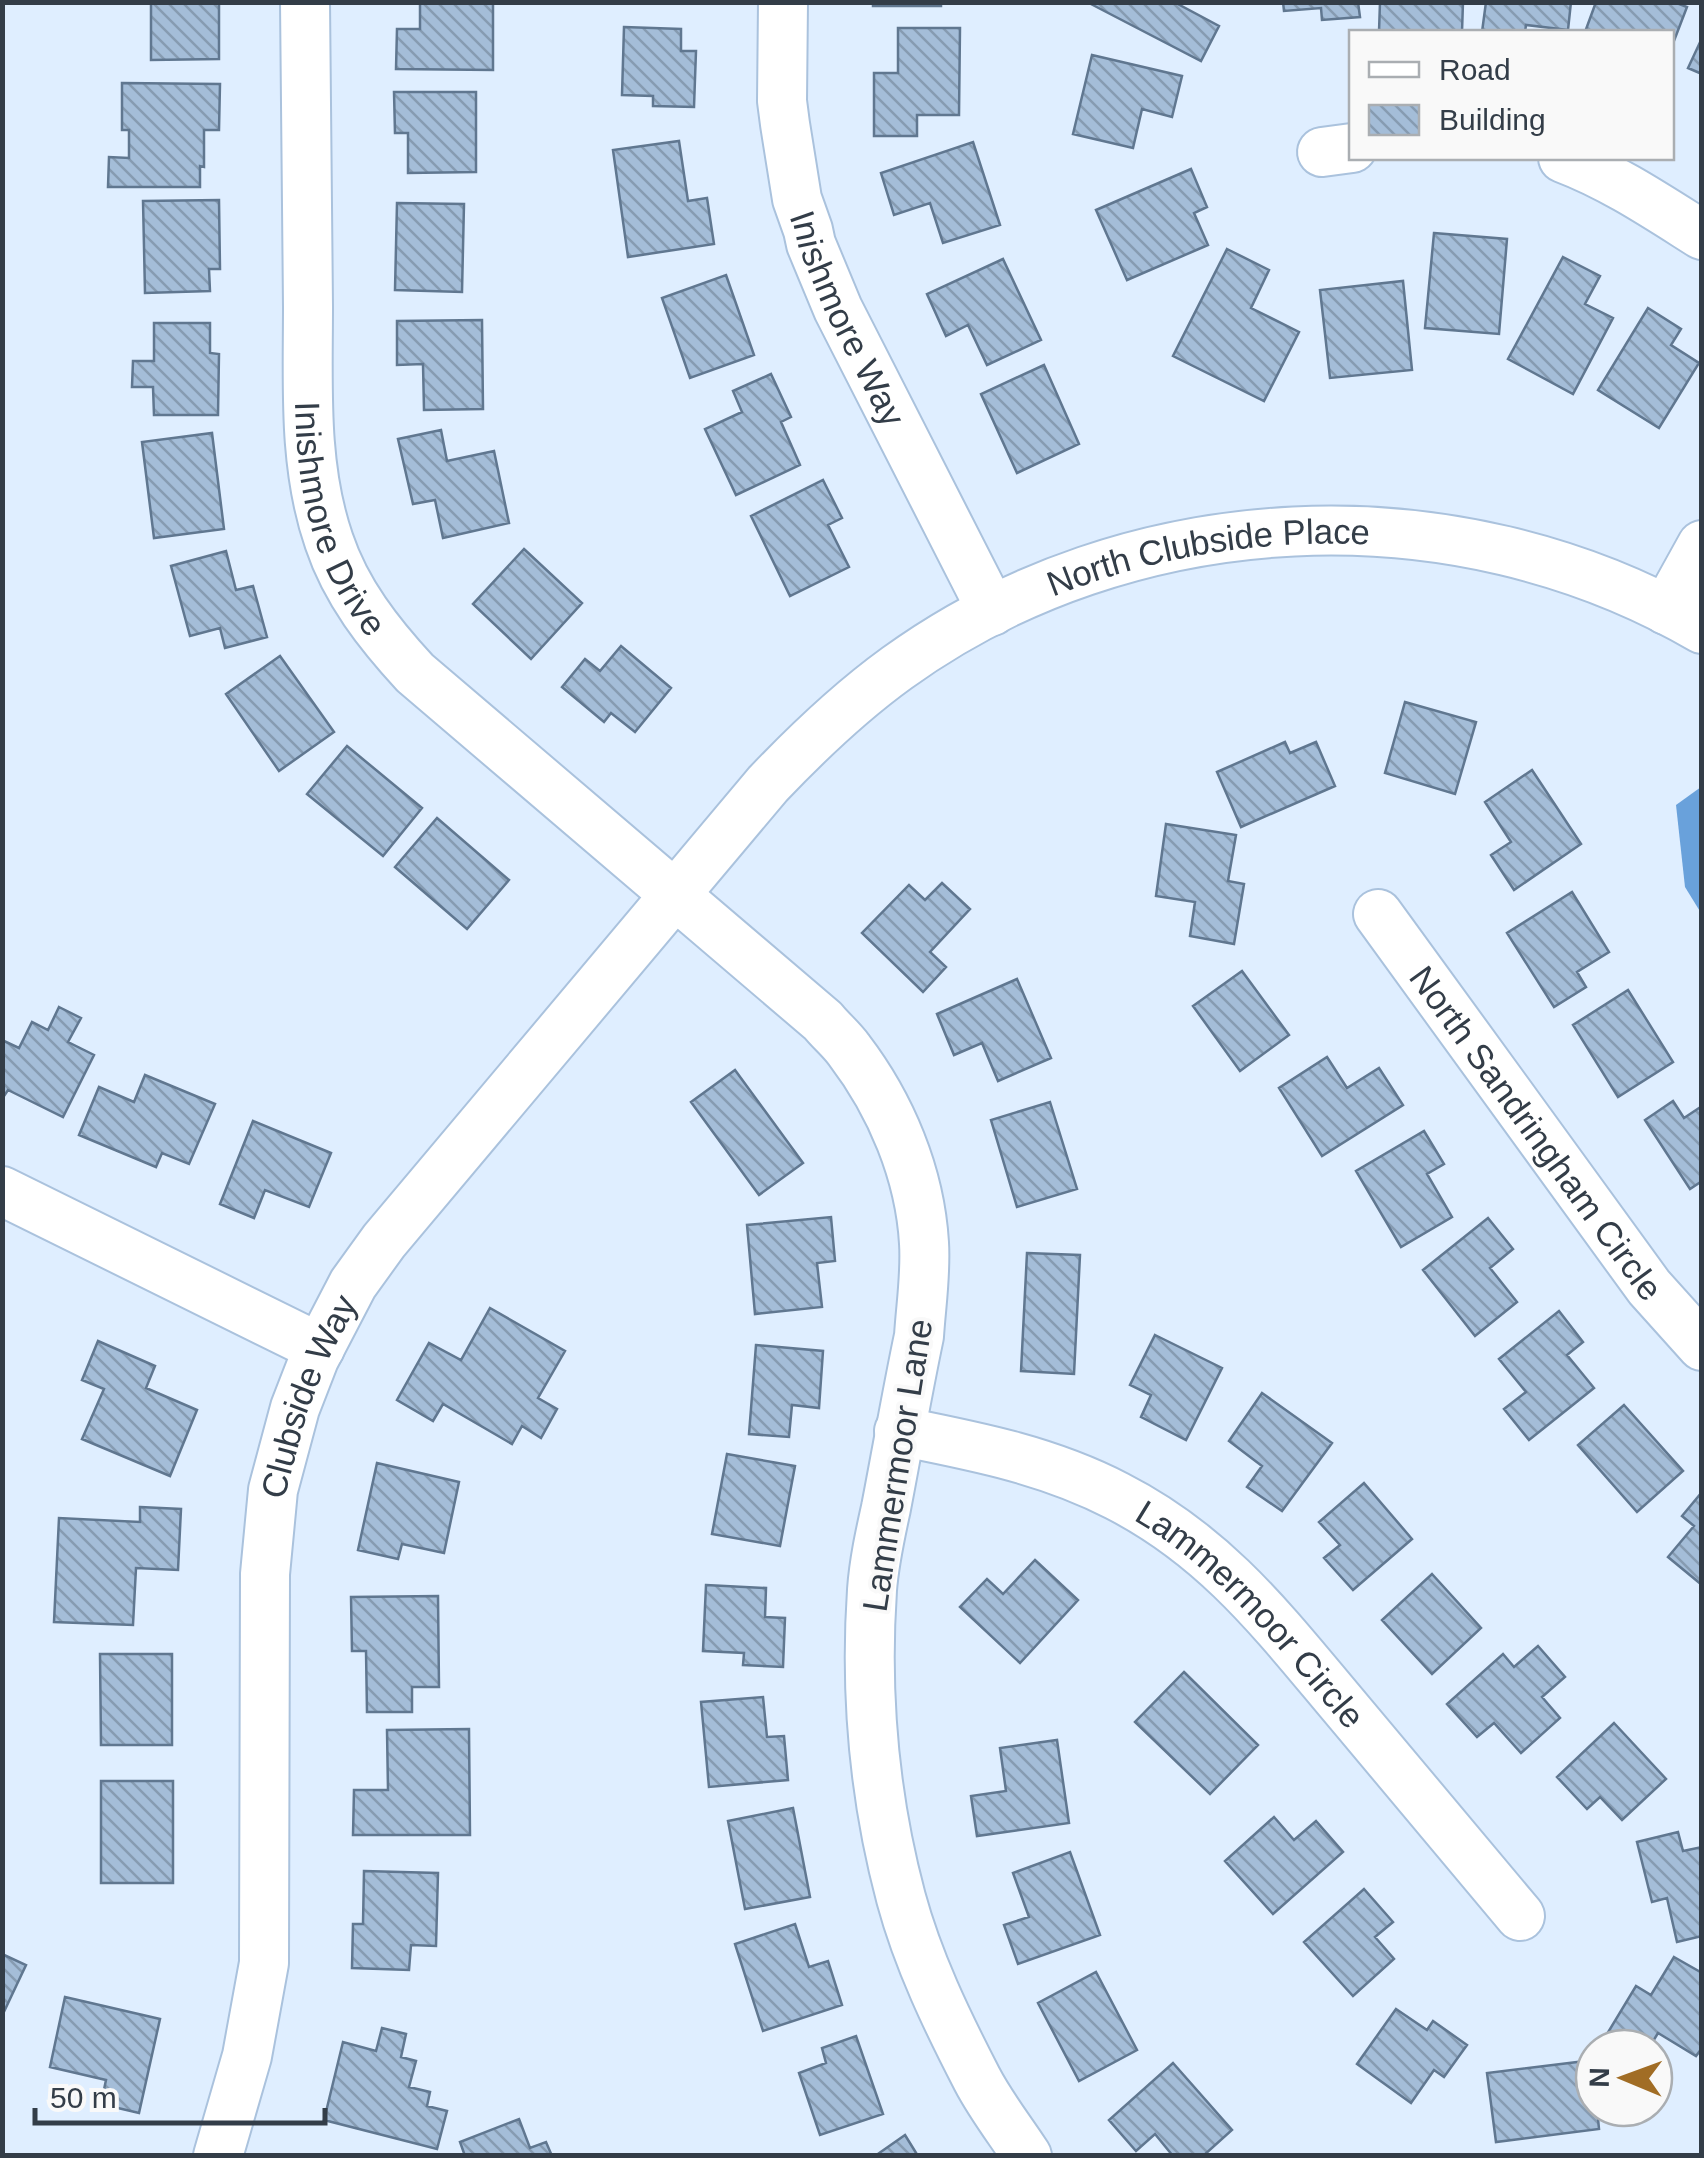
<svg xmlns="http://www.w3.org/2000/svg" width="1704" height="2158" font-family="Helvetica,sans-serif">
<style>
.water{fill:#69a1db}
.building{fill:url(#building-back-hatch);stroke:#607790;stroke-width:2.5}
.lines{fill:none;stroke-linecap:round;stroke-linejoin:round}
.minor-casing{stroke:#aac2dd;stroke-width:52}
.minor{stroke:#fff;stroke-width:48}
.labels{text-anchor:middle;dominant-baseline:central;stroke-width:8;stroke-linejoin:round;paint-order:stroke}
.street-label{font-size:35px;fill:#333d48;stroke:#f9f9f9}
</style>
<defs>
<pattern id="building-back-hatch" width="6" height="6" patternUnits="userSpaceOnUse" patternTransform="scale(2.5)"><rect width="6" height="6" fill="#a4bdd8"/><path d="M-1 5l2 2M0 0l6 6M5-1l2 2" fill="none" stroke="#869bb1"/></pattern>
</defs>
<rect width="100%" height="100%" fill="#dfeeff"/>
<path class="water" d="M1701 787V913L1685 887 1676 805Z"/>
<path class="building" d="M151 2H219V59L151 60Z
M420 2H493V70L396 69 397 29H420Z
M873 2H941V6H873Z
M1087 2H1174L1219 26 1201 61Z
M1283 2H1358L1360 17 1322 20 1321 8 1284 11Z
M1380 2H1463L1462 32H1379Z
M1486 2H1571L1568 30 1526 25 1525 32H1482Z
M1596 2H1674L1687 7 1672 46V32H1585Z
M624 27 681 29V51H696L694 107 653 106V96L622 95Z
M898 28H960L959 115H917V136H874V73H898Z
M1702 38V74L1688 68Z
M1092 55 1182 76 1172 117 1142 109 1133 148 1073 134Z
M122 83 220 84 219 130H204V167L200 166V187H108L109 157 129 158V130H122Z
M394 92H476V172L408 173V133H395Z
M679 141 688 201 707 198 714 244 628 257 613 150Z
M973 142 1000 225 943 243 930 203 894 215 881 173Z
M1191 169 1207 207 1194 213 1208 245 1127 280 1096 210Z
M219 200 220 269H209L210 291 145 293 143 201Z
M397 203 464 204 462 292 395 290Z
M1434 233 1507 239 1499 334 1425 328Z
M1227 249 1269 270 1251 308 1299 332 1264 401 1173 356Z
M1563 257 1600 276 1585 304 1613 318 1573 394 1508 359Z
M1003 259 1041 340 987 365 968 325 946 336 927 294Z
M726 275 754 355 690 378 662 298Z
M1403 281 1412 370 1330 378 1320 290Z
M1648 308 1681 329 1671 345 1699 363 1659 428 1598 390Z
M482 320 483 409 424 410 423 364 397 365V321Z
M154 323H210V353L219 354 218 415H154L153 387H132L133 361H154Z
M1044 365 1079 444 1017 473 981 394Z
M771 374 791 417 781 422 800 465 736 495 705 429 742 412 733 391Z
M441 430 447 461 494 451 509 523 443 538 435 500 413 504 398 439Z
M212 433 224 529 154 538 142 442Z
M823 480 842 518 828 525 849 567 790 596 751 516Z
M524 549 582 603 531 659 473 604Z
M226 551 236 590 253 586 267 637 225 648 220 628 190 636 171 566Z
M621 646 671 688 635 732 611 713 604 722 562 687 585 659 600 671Z
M280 656 334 732 279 771 226 694Z
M1405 702 1476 722 1455 794 1385 773Z
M1285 742 1290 753 1316 742 1335 786 1241 827 1217 772Z
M347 746 422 808 383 856 307 794Z
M1532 770 1581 844 1514 890 1491 855 1511 842 1485 802Z
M437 818 509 880 467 929 395 867Z
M1166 824 1236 835 1228 881 1244 884 1234 944 1190 936 1195 902 1156 896Z
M942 883 970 909 930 952 946 967 923 992 862 933 909 885 925 900Z
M1572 892 1609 952 1577 972 1586 987 1554 1007 1507 933Z
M1242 971 1289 1035 1240 1071 1193 1006Z
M1017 979 1051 1058 998 1081 982 1043 954 1055 937 1014Z
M1628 990 1673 1062 1618 1097 1573 1025Z
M59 1007 81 1018 68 1042 94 1055 63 1117 8 1090 2 1099V1040L19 1048 32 1022 48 1030Z
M1327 1057 1347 1088 1379 1068 1403 1105 1322 1156 1279 1088Z
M735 1070 803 1163 759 1195 691 1102Z
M145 1075 215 1104 189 1164 162 1153 156 1167 79 1135 99 1087 134 1102Z
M1673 1101 1684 1118 1702 1106V1181L1690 1189 1645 1120Z
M1050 1102 1077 1189 1017 1207 991 1120Z
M253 1121 331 1153 309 1207 265 1190 254 1218 220 1204Z
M1424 1131 1444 1164 1427 1174 1452 1217 1401 1247 1356 1171Z
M831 1217 835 1261 817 1263 822 1307 755 1314 747 1225Z
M1488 1218 1513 1249 1490 1268 1517 1302 1475 1336 1423 1270Z
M1027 1253 1080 1255 1074 1374 1021 1371Z
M490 1308 565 1351 538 1398 557 1409 541 1438 522 1426 512 1444 443 1404 433 1421 397 1400 429 1343 461 1360Z
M1559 1311 1583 1342 1567 1355 1594 1388 1529 1440 1504 1409 1526 1392 1499 1359Z
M1155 1335 1222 1368 1186 1440 1141 1417 1151 1395 1130 1385Z
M98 1341 155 1366 146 1388 197 1410 170 1476 82 1439 104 1389 82 1380Z
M756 1345 823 1351 819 1408 792 1405 789 1437 749 1434Z
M1262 1393 1332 1443 1282 1511 1247 1487 1262 1466 1229 1441Z
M1624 1405 1683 1471 1637 1512 1578 1445Z
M727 1454 795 1466 780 1546 712 1534Z
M377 1463 459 1482 444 1553 402 1544 398 1559 358 1550Z
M1364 1483 1412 1539 1353 1590 1324 1558 1340 1545 1319 1522Z
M1702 1492V1585L1668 1557 1694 1526 1682 1516Z
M140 1507 181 1509 178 1570 136 1568 133 1625 54 1622 59 1518 140 1522Z
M1035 1560 1078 1600 1020 1663 960 1607 987 1579 1003 1594Z
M1432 1574 1481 1628 1432 1674 1382 1620Z
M706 1585 766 1588 765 1617 785 1618 783 1667 743 1665 744 1653 703 1651Z
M438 1596 439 1687H412V1712H367L366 1651H352L351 1597Z
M1538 1646 1565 1677 1542 1697 1560 1718 1521 1753 1494 1723 1477 1737 1447 1704 1503 1654 1514 1667Z
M100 1654H172V1745H101Z
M1184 1672 1258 1745 1210 1794 1135 1722Z
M763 1697 767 1737 784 1736 788 1780 709 1787 701 1702Z
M1614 1723 1666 1779 1622 1820 1600 1797 1587 1809 1557 1777Z
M469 1729 470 1835H353L354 1790H388L387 1730Z
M1057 1740 1069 1823 977 1836 971 1796 1006 1791 1000 1748Z
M101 1781H173V1883H101Z
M793 1808 810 1897 745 1909 728 1821Z
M1274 1817 1294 1840 1316 1821 1343 1852 1273 1914 1225 1861Z
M1678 1832 1683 1851 1702 1847V1936L1677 1942 1667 1898 1652 1902 1637 1842Z
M1070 1852 1100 1935 1018 1964 1004 1925 1029 1917 1013 1873Z
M364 1871 438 1873 436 1946 411 1945 409 1970 352 1968 353 1924H363Z
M1364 1889 1393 1922 1375 1937 1394 1959 1353 1996 1304 1942Z
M795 1924 809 1967 828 1961 842 2005 763 2031 735 1944Z
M2 1954 26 1965 2 2016Z
M1674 1957 1702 1973V2048L1696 2056 1658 2033 1649 2048H1619L1604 2039 1636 1986 1651 1995Z
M1096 1972 1137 2050 1079 2081 1038 2003Z
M65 1997 160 2019 139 2113 101 2104 106 2080 50 2067Z
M1396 2009 1427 2030 1433 2021 1467 2045 1444 2077 1434 2070 1411 2103 1357 2064Z
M382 2028 406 2034 401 2057 416 2061 409 2087 430 2092 427 2106 447 2111 437 2149 324 2120 343 2042 376 2051Z
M856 2036 883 2114 820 2135 799 2073 826 2063 822 2048Z
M1594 2060V2108H1597L1599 2129 1496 2142 1487 2073Z
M1173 2063 1232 2130 1203 2156H1173L1155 2134 1136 2151 1109 2120Z
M519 2119 530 2148 546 2142 552 2156H465L460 2142Z
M905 2135 918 2156H875Z"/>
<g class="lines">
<defs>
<g id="minor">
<path id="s1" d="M305 2C306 104 307 205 308 307 308 385 303 466 329 541 346 592 379 634 415 673L823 1021C831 1031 841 1039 849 1050 891 1105 920 1174 924 1243 926 1274 921 1305 919 1336 907 1393 897 1451 886 1508 880 1535 874 1562 872 1590 865 1694 874 1797 901 1898 918 1961 947 2021 977 2079 991 2106 1010 2130 1027 2156"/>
<path id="s2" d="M783 2 782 101 785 124 797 199 808 230 811 244 838 309 992 611"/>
<path d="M1322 152 1352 148"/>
<path d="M1563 158C1613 177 1656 206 1702 235"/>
<path d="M1666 610 1702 545"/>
<path id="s3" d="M1378 914 1649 1287 1702 1346"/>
<path d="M2 1191 320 1348"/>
<path id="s4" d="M899 1431C974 1446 1048 1460 1117 1496 1219 1548 1277 1627 1349 1712 1406 1780 1463 1848 1520 1916"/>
<path id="s5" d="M218 2156 247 2056 264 1963 265 1574 273 1490 295 1408 314 1359 353 1284 384 1241 768 784C808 742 850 702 897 668 1129 500 1455 485 1702 629"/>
</g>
</defs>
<use href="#minor" class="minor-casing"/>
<use href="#minor" class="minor"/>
</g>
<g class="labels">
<g class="street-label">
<text stroke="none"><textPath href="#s2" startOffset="328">Inishmore Way</textPath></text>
<text stroke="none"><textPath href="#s1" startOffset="522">Inishmore Drive</textPath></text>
<text stroke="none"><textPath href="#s5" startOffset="2055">North Clubside Place</textPath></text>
<text stroke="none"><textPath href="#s3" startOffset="270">North Sandringham Circle</textPath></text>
<text stroke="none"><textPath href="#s5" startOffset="772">Clubside Way</textPath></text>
<text transform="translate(897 1465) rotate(-81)">Lammermoor Lane</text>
<text stroke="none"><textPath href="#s4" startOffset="408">Lammermoor Circle</textPath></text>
</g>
</g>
<rect width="1704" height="2158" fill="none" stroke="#333d48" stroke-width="10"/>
<rect x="1349" y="30" width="325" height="130" fill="#f9f9f9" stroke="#aaaeb2" stroke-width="2.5"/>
<rect x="1369" y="62" width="50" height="15" fill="#ffffff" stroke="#aaaeb2" stroke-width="2.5"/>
<text x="1439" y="80" font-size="30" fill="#333d48">Road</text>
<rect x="1369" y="105" width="50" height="30" fill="url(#building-back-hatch)" stroke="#aaaeb2" stroke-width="2.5"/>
<text x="1439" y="130" font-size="30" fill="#333d48">Building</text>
<g transform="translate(1624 2078) rotate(271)"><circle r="48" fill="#f9f9f9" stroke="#aaaeb2" stroke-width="2.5"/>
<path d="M0-8L18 38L0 25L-18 38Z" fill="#a16d25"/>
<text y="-15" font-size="28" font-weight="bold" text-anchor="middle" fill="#333d48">N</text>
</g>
<path d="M35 2108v15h290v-15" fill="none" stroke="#333d48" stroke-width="5"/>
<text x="50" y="2108" font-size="30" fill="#333d48" stroke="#f9f9f9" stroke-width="8" paint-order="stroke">50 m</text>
</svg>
